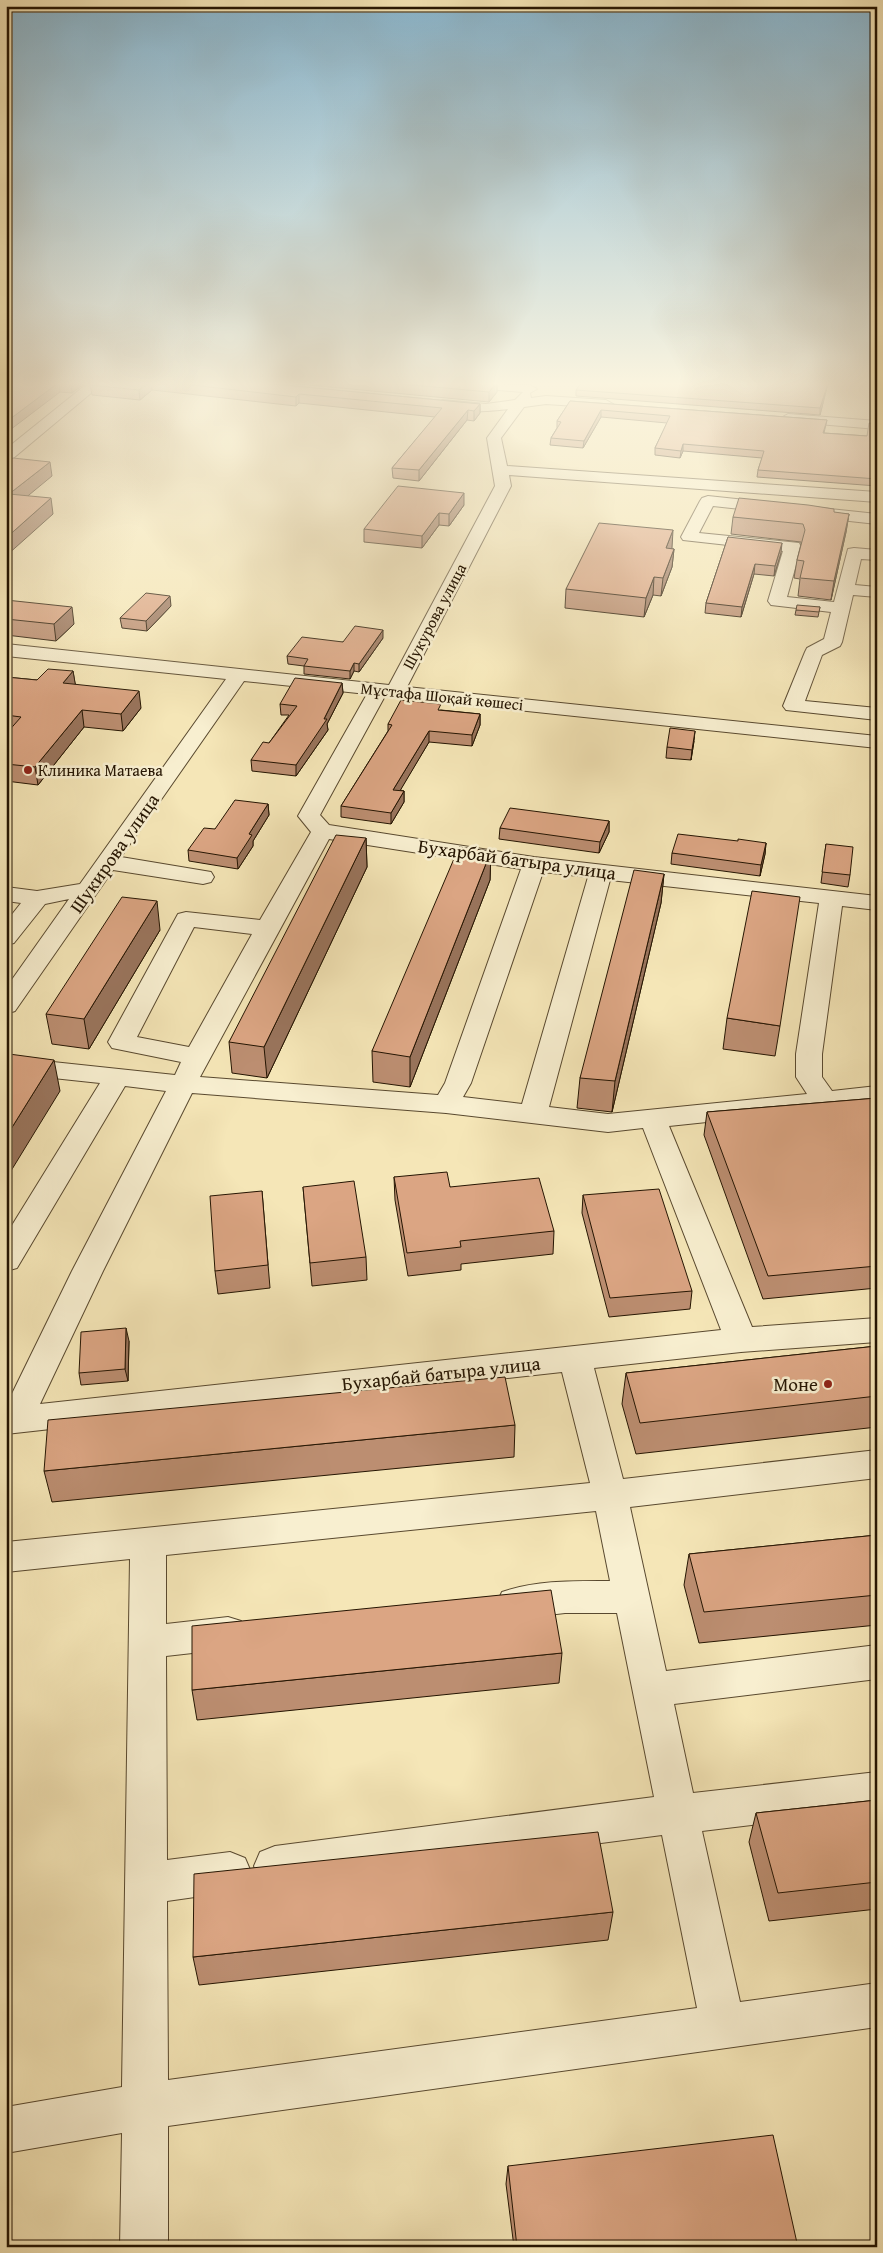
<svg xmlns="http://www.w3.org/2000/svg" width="883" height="2253" font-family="'Gentium Book Plus',serif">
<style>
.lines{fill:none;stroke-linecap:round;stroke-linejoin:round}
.minor-casing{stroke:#59492f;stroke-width:2}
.minor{fill:#f8efd0;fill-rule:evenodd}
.wall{fill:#bc8e71;stroke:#251502}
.shaded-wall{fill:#99745c;stroke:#251502}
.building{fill:#dba583;stroke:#251502}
.poi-dot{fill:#8f2418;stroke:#f8efd0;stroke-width:2}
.labels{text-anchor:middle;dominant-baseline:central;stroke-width:5;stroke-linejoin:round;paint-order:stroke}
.far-street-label{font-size:16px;fill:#251502;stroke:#f8efd0}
.far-poi-label{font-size:16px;fill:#251502;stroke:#f8efd0;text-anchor:start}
.street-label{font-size:19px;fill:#251502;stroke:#f8efd0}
.poi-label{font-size:19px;fill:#251502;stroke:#f8efd0;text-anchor:end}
</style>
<rect width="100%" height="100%" fill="#f5e6b7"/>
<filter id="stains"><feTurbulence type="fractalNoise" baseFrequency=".004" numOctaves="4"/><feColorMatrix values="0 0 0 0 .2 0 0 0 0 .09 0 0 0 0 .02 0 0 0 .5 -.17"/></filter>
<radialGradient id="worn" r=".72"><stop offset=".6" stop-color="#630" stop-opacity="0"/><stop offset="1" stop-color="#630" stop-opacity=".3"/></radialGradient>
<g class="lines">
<defs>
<path id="minor" d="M88 383H103L11 460 6 461V449Z
M457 383 530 385 537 389 530 393 531 398 546 396 606 400 613 404 606 408 546 404 524 407 501 438 507 466 877 492V502L509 475 511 486 407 687 877 736V748L385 696 320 815 329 825 534 857 877 896V910L842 906 822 1054V1077L832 1091 877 1086V1104L669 1126 752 1327 877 1318V1342L741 1352 594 1368 623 1479 877 1450V1478L630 1507 666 1671 877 1645V1679L674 1704 693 1793 877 1772V1810L702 1831 740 2002 877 1983V2027L168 2126V2247H120L122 2133 6 2153V2107L122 2087 130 1559 6 1572V1542L590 1483 562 1372 6 1434V1406L72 1271 166 1091 125 1086 17 1268 6 1271V1235L100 1083 6 1073V1057L175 1075 181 1062 112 1048 108 1042 178 914 186 912 260 920 311 832 298 816 367 694 244 681 121 857 211 872 214 877 211 882 203 884 113 870 15 1011 6 1014V988L69 899 45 904 14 943 6 945V922L21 903 6 901V887L37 891 80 884 226 679 6 656V644L389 685 495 486 487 438 508 409C494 411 443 415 435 404L442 400 486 404 515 400 523 392 464 387ZM329 839 521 869 445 1083 438 1095 200 1077ZM543 872 588 877 522 1104 463 1097 471 1083ZM610 880 819 903 796 1054V1077L807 1094 608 1114 549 1107ZM194 927 252 934 189 1047 137 1037ZM192 1093 446 1113 608 1132 643 1128 721 1330 40 1404 103 1271ZM596 1511 610 1581C575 1581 536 1580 502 1592L497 1603 502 1614 515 1619 565 1613H617L654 1797 275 1846 260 1852 254 1866 260 1880 275 1886 662 1835 697 2008 168 2080 167 1901 230 1892 245 1886 251 1872 245 1858 230 1852 167 1860 166 1656 228 1649 241 1645 246 1633 241 1621 228 1617 166 1624V1555Z
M788 414 877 421V429L783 421 781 418Z
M708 496 877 514V524L713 506 699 533 799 543 801 547 787 597 834 602 848 549 854 548 877 550V560L861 559 855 585 877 587V597L853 595 842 642 840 646 822 655 805 701 877 708V720L786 710 783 706 805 652 807 648 824 639 831 612 771 605 768 601 783 551 683 540 681 537 700 501 702 498Z"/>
</defs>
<use href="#minor" class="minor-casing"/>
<use href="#minor" class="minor"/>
</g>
<path class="wall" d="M6 383H85L72 393 60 392Z
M93 383H263L480 404V413L474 421 467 420 419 481 393 478 392 468 435 417 299 403 296 406 152 390 140 400 92 395 90 385Z
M288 383H497V392L489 402Z
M828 383 820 415 576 396V390Z
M877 391V419H871Z
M570 401 827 420 824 433 867 436 877 424V486L757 477 758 470 762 458 683 451 680 458 655 455V448L667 423 601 417 583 448 550 445 551 438 557 428V421Z
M464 505 449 526 439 525 422 548 364 542V529Z
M834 513 849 514 846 532 831 600 798 596 800 579 794 578 797 560 801 544V542L731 534 733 517Z
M728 537 781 553 774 576 754 574 741 617 705 613 706 603Z
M671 549H674L672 567 661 596 653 595 644 617 565 608 566 589Z
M6 600 74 624 56 641 6 635Z
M171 606 147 631 122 628 120 618Z
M820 607 818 617 795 615 796 610Z
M383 638 359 672 354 671 350 679 304 674V666L288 664 287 656 343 642Z
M73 671 75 684 141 708 123 731 84 727 38 785 6 781V734L8 732H6V677L37 680Z
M342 683 343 693 327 724 328 730 296 776 252 771 251 760 269 743 289 715H281L280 704Z
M441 710 480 714V725L472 746 429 742 400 790 404 791V802L391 824 341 817V806L388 731V724Z
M694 741 691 760 666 758 667 747Z
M876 751H877V781H873L874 762Z
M268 804 269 815 253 841V846L238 869 189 861 188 850 215 829Z
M609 821V832L599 853 499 839 500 828Z
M366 838 367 867 267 1078 232 1073 229 1042Z
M877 840V872H873L874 851Z
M766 843 765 854 760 876 671 864 672 853Z
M826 844 850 875 848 887 821 883Z
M491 851 490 880 410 1087 373 1082 372 1051Z
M664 874 661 903 612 1112 577 1108 580 1078Z
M160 930 89 1049 52 1044 46 1014Z
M727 1018 780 1026 775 1056 723 1049Z
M877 1098V1288L763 1299 704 1135 707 1112Z
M394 1177 450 1187 554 1231 553 1254 461 1264V1270L408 1276 395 1200Z
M303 1187 366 1257 367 1280 312 1286Z
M262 1191 270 1288 218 1294 215 1271Z
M583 1195 692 1291 690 1309 609 1317 582 1213Z
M129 1341 128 1381 81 1385 79 1373Z
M877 1346V1427L636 1454 622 1404 626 1373Z
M515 1425 514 1457 52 1502 44 1471Z
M877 1535V1625L699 1643 684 1585 689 1554Z
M562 1653 559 1683 197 1720 192 1690Z
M877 1800V1909L769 1921 749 1842 756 1813Z
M613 1912 608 1940 199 1985 193 1957Z
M508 2166 797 2243 795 2247H514L506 2184Z"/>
<path class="shaded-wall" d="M58 383H59L60 392 6 433V422Z
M72 383H85L72 393 71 384Z
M148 383H151L152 390 140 400 139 390Z
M496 383H497V392L489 402V392Z
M828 383 820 415V408Z
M299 394V403L296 406V397Z
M480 404V413L474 421V411Z
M468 410 467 420 419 481V470Z
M601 410V417L583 448 584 441Z
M683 444V451L680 458 681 451Z
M50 462 52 476 12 509 9 494Z
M464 493V505L449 526V514Z
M51 498 53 514 6 556V538Z
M439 513V525L422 548V536Z
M849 514 846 532 831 600 834 581Z
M673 530 672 548 664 566 666 548Z
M782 543 781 553 774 576 775 566Z
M674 549 672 567 661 596 663 578Z
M755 564 754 574 741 617 742 607Z
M654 577 653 595 644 617 646 598Z
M170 596 171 606 147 631 146 621Z
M72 607 74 624 56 641 54 624Z
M383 630V638L359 672V664Z
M354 663V671L350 679V671Z
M73 671 76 688 63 683Z
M342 683 343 693 327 724 328 730 296 776V765L324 719Z
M139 691 141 708 123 731 121 714Z
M82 710 84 727 38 785 35 767Z
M480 714V725L472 746V735Z
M429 731V742L394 801 393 790Z
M695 731 694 741 691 760 692 750Z
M404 791V802L391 824V813Z
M268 804 269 815 253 841V846L238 869 237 858 249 834Z
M609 821V832L599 853 600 842Z
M366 838 367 867 267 1078 264 1047Z
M766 843 765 854 760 876 761 865Z
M491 851 490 880 410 1087V1057Z
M664 874 661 903 612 1112 615 1081Z
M157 901 160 930 89 1049 84 1019Z
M54 1060 60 1091 6 1179V1137Z
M126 1328 129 1341 128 1381 125 1369Z"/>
<path class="building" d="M6 383H58L6 422Z
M93 383H148L139 390 90 385Z
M175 383H263L480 404 474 411 468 410 419 470 392 468 442 408 299 394 296 397Z
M390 383H496L489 392Z
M581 383H828L820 408 576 390Z
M877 391V413L872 412Z
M570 401 827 420 823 433 867 436 869 423 877 424V479L758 470 764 451 683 444 681 451 655 448 670 416 601 410 584 441 551 438 561 422 557 421Z
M13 458 50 462 9 494 51 498 6 538V463Z
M398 486 464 493 449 514 439 513 422 536 364 529Z
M739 498 808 505 834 509V512L849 514 834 581 800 578 804 561 797 560 805 530 803 524 733 517Z
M599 523 673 530 666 548 674 549 663 578 654 577 646 598 566 589Z
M728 537 782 543 775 566 755 564 742 607 706 603Z
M146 593 170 596 146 621 120 618Z
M6 600 72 607 54 624 6 619Z
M797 605 820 607 819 612 796 610Z
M355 626 383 630 359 664 354 663 350 671 304 666 308 659 287 656 302 637 343 642Z
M48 669 73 671 63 683 139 691 121 714 82 710 35 767 6 764V734L21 717 6 715V677L37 680Z
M295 678 342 683 324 719H327L296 765 251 760 263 742 269 743 297 706 280 704Z
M401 700 441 704 438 710 480 714 472 735 429 731 393 790 404 791 391 813 341 806 392 725 388 724Z
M670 728 695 731 692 750 667 747Z
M876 751H877V770H875Z
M235 800 268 804 249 834 252 835 237 858 188 850 204 828 215 829Z
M510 808 609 821 600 842 500 828Z
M678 834 738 841V839L766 843 761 865 672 853Z
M336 835 366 838 264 1047 229 1042Z
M877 840V861L875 860Z
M826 844 853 847 850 875 822 872Z
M459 847 491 851 410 1057 372 1051Z
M634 870 664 874 615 1081 580 1078Z
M752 891 800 897 780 1026 727 1018Z
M122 897 157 901 84 1019 46 1014Z
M9 1054 54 1060 6 1137V1059Z
M877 1098V1266L768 1276 707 1112Z
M447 1172 450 1187 539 1178 554 1231 460 1241 461 1247 407 1253 394 1177Z
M354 1181 366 1257 310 1263 303 1187Z
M659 1189 692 1291 610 1298 583 1195Z
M262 1191 268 1265 215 1271 210 1196Z
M126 1328 125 1369 79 1373 81 1332Z
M877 1346V1396L640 1423 626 1373Z
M505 1377 515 1425 44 1471 48 1420Z
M877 1535V1595L704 1612 689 1554Z
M551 1590 562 1653 192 1690V1626Z
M877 1800V1882L778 1893 756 1813Z
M598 1832 613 1912 193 1957 194 1874Z
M773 2135 797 2243 765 2247H517L508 2166Z"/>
<linearGradient id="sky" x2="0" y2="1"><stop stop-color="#89b8d2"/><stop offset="0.55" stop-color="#faf4df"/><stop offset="1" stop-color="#faf4df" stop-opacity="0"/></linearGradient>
<rect width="883" height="698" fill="url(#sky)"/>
<g class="poi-dot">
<circle cx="28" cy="770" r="5"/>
<circle cx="828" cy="1384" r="5"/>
</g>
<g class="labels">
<g class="far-street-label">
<text transform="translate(434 616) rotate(-62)">Шукурова улица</text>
<text transform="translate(442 696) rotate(6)">Мұстафа Шоқай көшесі</text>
</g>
<g class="far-poi-label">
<text x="38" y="770">Клиника Матаева</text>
</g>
<g class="street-label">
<text transform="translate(114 853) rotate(-55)">Шукирова улица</text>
<text transform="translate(517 859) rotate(8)">Бухарбай батыра улица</text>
<text transform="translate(441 1373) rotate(-6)">Бухарбай батыра улица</text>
</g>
<g class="poi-label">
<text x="818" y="1384">Моне</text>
</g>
</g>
<rect width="883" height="2253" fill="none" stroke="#f5e6b7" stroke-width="25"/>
<rect x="8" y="8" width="868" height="2238" fill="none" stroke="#251502" stroke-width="2.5"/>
<rect x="12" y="12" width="858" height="2228" fill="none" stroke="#251502"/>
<rect width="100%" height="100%" filter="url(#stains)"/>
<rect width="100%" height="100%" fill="url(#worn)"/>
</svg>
